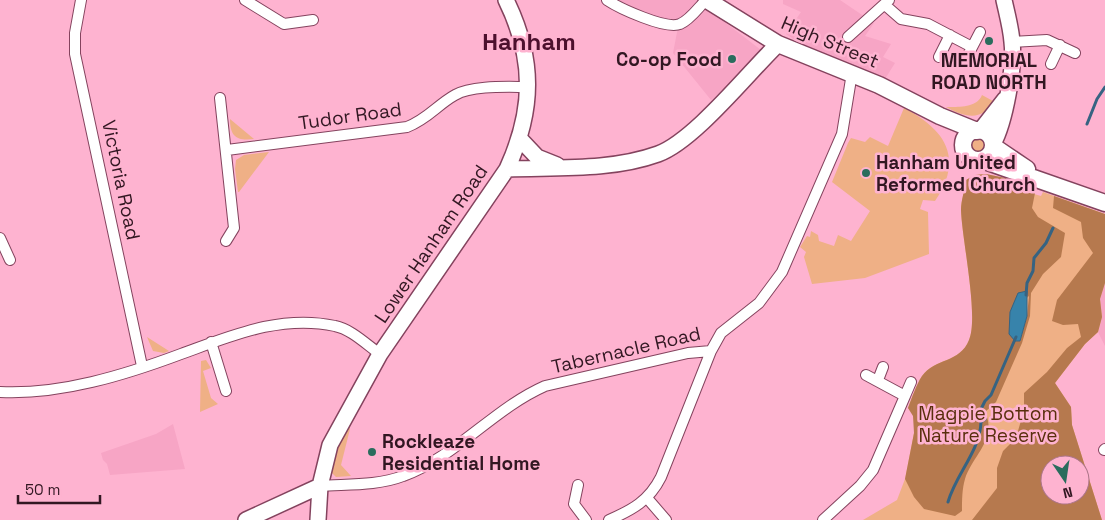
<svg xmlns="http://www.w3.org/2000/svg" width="1105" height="520" font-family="'Space Grotesk',sans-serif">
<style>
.built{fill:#f7a5c5}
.green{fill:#efb086;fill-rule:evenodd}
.forest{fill:#b6794e;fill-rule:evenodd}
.water{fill:#3783ab;stroke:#366382}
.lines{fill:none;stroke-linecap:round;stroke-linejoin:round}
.stream{stroke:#366382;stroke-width:3}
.street-casing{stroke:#84435e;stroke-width:12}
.secondary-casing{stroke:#84435e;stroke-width:18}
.primary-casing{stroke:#84435e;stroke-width:19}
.street{stroke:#fff;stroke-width:10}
.secondary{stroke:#fff;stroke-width:15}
.primary{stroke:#fff;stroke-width:16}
.poi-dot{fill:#2a6c5d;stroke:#feb3d0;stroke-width:2}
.labels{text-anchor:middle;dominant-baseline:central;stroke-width:5;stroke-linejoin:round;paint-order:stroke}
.street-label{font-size:19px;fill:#321722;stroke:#feb3d0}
.poi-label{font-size:19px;font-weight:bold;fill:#321722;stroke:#feb3d0;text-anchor:start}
.park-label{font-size:19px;fill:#592f0d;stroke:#feb3d0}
.district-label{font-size:24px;font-weight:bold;fill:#4c102d;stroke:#feb3d0}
</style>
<rect width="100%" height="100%" fill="#feb3d0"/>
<path class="built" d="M611 0H696L761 50 742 72 711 100 673 53 679 22 641 15Z
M783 0H840L874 23 865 36 891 44 883 57 895 63 885 79 804 46 786 34 801 12 783 4Z
M1105 283V346L1098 332 1102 317 1100 299Z
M173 424 185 469 110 475 107 464 103 460 101 453 156 434Z"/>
<path class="green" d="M982 95 993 101C983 122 964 117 946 107 958 107 977 108 982 95Z
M904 108C946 130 964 158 935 201L923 200 920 209 928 212 929 254 865 278 812 284 804 257 806 252 800 247 807 236 810 237 811 231 818 235 819 241 834 246 838 235 851 241 870 211 832 182 848 143 851 138 865 142 870 137 888 146Z
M230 119 254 139C237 141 230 137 230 119Z
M969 146a9 9 0 1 1 18 0a9 9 0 1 1-18 0Z
M269 152 239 192H238L235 169 236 160 244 155Z
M986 174 1005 178 1036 188 1034 194 1041 196 1043 192 1105 214V283L1100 299 1102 317 1098 332 1085 344 1055 383 1071 407 1072 425 1102 520H863L897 500 905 479 914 433V415L908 408C912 398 916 385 922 376 935 358 960 363 969 340 979 317 962 240 961 210 961 200 965 190 966 180L975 175ZM1050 465H1080V495H1050Z
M147 337 169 351 164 353 153 351Z
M206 360 211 368 203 371 211 398 218 404 200 412 201 361Z
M348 425 350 429 341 465 351 476 336 477 331 472 336 450Z"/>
<path class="forest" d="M986 174 1005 178 1036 188 1032 208 1038 217 1065 233 1061 257 1043 274 1031 293 1030 316 1022 343 996 402 985 412C998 439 972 456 965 479 962 489 962 501 962 511L955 516 924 509 914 497 905 479 914 433 913 416 908 408C912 398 916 385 922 376 935 358 960 363 969 340 979 317 962 240 961 210 961 200 965 190 966 180L975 175ZM1029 296 1027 316 1020 341 1010 319V312Z
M1054 196 1105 214V283L1100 299 1102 317 1098 332 1085 344 1055 383 1071 407 1072 425 1102 520H972L997 488V468L1003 451 1016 438 1024 410V393L1047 372 1067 348 1081 337 1078 324 1063 325 1052 321 1057 300 1093 253 1083 238 1081 222 1053 208ZM1050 465H1080V495H1050Z"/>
<path class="water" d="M1027 291V316L1020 341H1015L1009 334 1010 312 1018 293Z"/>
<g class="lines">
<path class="stream" d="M1087 124 1097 99 1105 87
M1026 295 1027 283 1033 271 1034 258 1046 243 1053 228
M966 418 979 413 985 401 991 395 1016 337
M948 502C956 474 980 451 981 422L985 419"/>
<defs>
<path id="street" d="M81 0 75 33V54L142 366
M245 0 284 24 313 20
M607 0C619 8 666 30 680 24 690 20 698 8 706 0
M885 5 901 19 928 24 972 47
M848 37 889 0
M1012 42 1047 40 1075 53
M939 57 950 35
M967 57 980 32
M1051 64 1060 45
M220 98 234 228 226 241
M227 150 407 127C428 119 437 105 455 95 472 85 508 87 527 87
M0 238 10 260
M211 342 226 391
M878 380 883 367
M0 392C60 395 125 375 181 354 231 336 281 314 335 326 351 329 367 345 380 354
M905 396 911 382
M1104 450 1105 449
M578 485 574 504 586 520
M320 486C347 484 377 486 403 476 456 457 493 409 545 386L688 353 711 351 721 333 759 303 782 272 842 134 852 73
M647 498 666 520
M609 520C632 510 649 501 661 477L711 351
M823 520 860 486 873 470 905 396 866 375"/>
<path id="secondary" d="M980 131 1005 99
M520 139 537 157 557 165
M993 144C1005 122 1015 67 1012 42 1011 28 1007 14 1004 0
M507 169C556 167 611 171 658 154 694 141 748 73 778 44
M246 520 320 486
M318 520 320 486 330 445 380 354 507 169C534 110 535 59 506 0"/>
<path id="primary" d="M707 0 778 44 879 85 940 116 977 131
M963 145a15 15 0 1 1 30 0a15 15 0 1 1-30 0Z
M993 146 1027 169
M982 160 1105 203"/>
</defs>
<use href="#street" class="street-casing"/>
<use href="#secondary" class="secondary-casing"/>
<use href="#primary" class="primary-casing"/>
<use href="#street" class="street"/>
<use href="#secondary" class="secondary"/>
<use href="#primary" class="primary"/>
</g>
<g class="poi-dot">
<circle cx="989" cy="41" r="5"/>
<circle cx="732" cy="59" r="5"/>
<circle cx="866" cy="173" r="5"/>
<circle cx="372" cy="452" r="5"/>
</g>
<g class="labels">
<g class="street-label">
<text transform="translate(830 42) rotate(23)">High Street</text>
<text transform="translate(350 116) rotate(-8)">Tudor Road</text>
<text transform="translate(121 180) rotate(78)">Victoria Road</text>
<text transform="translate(431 244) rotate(-56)">Lower Hanham Road</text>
<text transform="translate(626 350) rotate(-13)">Tabernacle Road</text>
</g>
<g class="poi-label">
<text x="722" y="59" text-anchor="end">Co-op Food</text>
<text x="989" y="60" text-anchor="middle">MEMORIAL<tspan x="989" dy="22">ROAD NORTH</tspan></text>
<text x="876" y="162">Hanham United<tspan x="876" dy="22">Reformed Church</tspan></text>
<text x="382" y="441">Rockleaze<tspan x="382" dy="22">Residential Home</tspan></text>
</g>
<g class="park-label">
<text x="988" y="413">Magpie Bottom<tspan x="988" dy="22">Nature Reserve</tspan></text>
</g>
<g class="district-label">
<text x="529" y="41">Hanham</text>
</g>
</g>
<g transform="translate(1065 480) rotate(167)"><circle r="24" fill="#feb3d0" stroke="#ac758a"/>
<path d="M0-4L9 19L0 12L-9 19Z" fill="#2a6c5d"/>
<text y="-8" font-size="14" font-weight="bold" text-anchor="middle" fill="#321722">N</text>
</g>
<path d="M18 495v8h82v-8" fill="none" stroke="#321722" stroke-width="2.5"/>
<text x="25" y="495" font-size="15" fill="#321722" stroke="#feb3d0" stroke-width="4" paint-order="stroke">50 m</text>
</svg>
